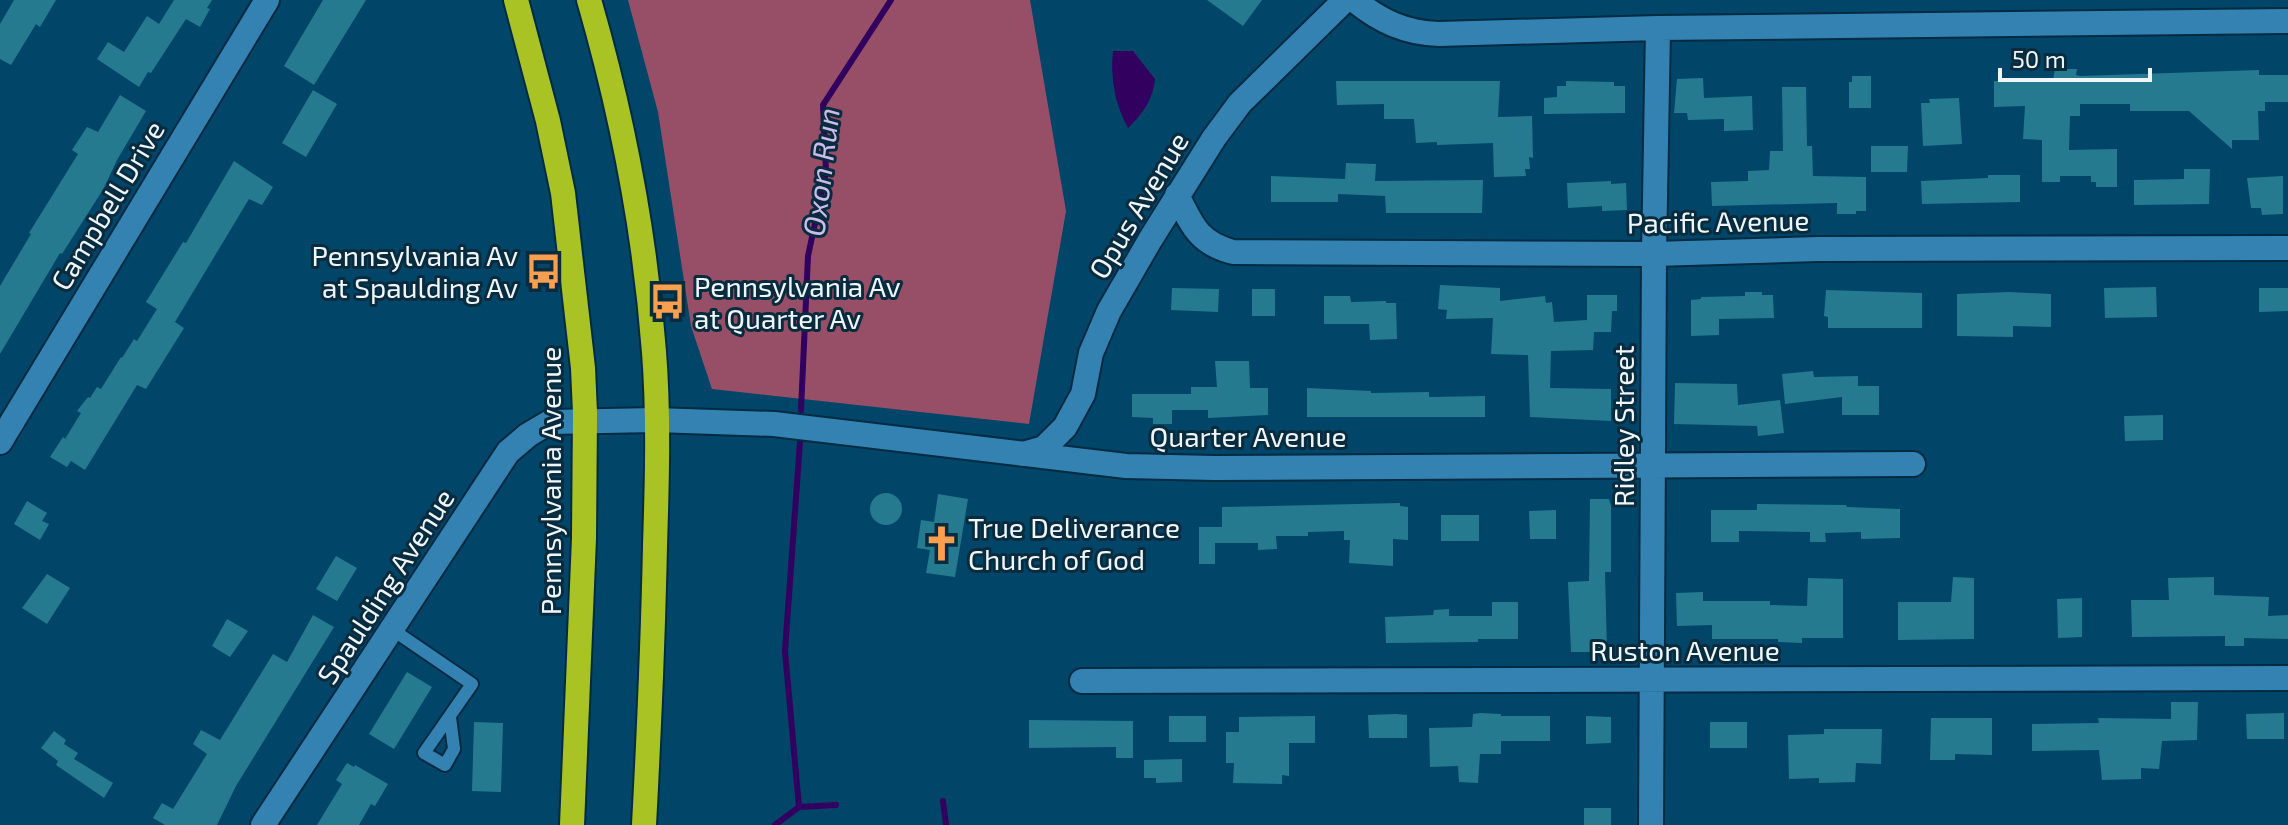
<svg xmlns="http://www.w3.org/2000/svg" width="2288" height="825" font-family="'Exo 2',sans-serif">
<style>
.green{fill:#974f68}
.water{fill:#32015f}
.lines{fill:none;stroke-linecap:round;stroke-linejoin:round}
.stream{stroke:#32015f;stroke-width:6}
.building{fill:#257a90}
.lane-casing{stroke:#002b43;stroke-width:16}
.street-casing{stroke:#002b43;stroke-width:28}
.highway-casing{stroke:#002b43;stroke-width:28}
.lane{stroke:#3482b1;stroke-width:12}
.street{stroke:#3482b1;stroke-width:24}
.highway{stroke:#aac324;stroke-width:24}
.labels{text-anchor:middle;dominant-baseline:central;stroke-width:6;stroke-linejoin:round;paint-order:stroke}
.street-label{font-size:28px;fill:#eef6fb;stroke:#092b3e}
.poi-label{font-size:28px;fill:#eef6fb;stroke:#092b3e;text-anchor:start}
.water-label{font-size:30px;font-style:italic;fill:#cbbcec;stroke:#092b3e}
</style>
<rect width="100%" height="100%" fill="#014668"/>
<path class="green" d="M628 0H1030L1066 211 1029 424 712 389 691 326 658 112Z"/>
<path class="water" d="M1113 51H1133L1155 79C1153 99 1143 114 1128 128 1115 105 1110 77 1113 51Z"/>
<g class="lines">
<path class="stream" d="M801 410 808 256 826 172 823 105 891 0
M943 801 946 825
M799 807 836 805
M775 825 799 807 785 651 800 442"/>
</g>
<path class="building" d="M14 0H56L40 27 36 24 11 65 0 59V24Z
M174 0H212L207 8 210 9 200 27 186 19 151 73 148 72 139 87 97 59 108 42 124 52 147 16 159 24Z
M323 0H366L314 85 284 66Z
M1207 0H1262L1243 26Z
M2055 69H2077L2076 75 2080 76 2259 70V75H2288V102H2265V111H2258L2259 140H2232V149L2189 111H2130V104H2080V116H2070L2069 150 2117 149V187H2096V182H2091V176H2060V182H2042V140L2023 139 2025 106 1994 107V81L2053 80Z
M1852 76H1871V108H1849V82H1852Z
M1703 78 1704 98 1752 96 1753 130 1724 131V119L1688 120 1687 113H1674L1677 79Z
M1336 81H1500L1498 117 1532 116 1533 158 1529 157 1530 169H1525L1526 176 1494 177 1493 143 1437 145V142L1416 143 1414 119H1384V104L1337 105Z
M1566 81 1614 82V86H1625V113L1544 114V98L1557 97V86H1566Z
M1782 87H1806L1807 146H1812L1813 176 1866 177V211H1856V214H1837V203L1712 206 1711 182 1748 181V171L1769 170 1770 151H1783Z
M313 90 337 104 306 157 282 143Z
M120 95 146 111 117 160 104 188 62 254 60 253 0 354V286L31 234 29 233 78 154 72 150 87 127 98 132Z
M1959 98 1962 144 1923 146 1921 103H1930L1929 99Z
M1871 146H1908L1907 172H1871Z
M234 161 273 187 262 205 249 199 175 322 184 328 146 389 137 385 85 470 71 461 67 467 50 457 63 437 65 439 81 413 77 411 88 397 90 398 97 387 101 389 121 357 122 358 134 339 137 341 157 309 146 302 183 242 186 243Z
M1346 163 1376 164 1375 181 1483 180 1482 213H1386L1385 196 1338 194V202H1271V176L1345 179Z
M2184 169H2210L2209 204 2134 205V180L2184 179Z
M1988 175H2020V202L1922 204 1921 181 1988 178Z
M2283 176V214L2262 215 2261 208H2251L2247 178Z
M1611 181V184L1626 183 1627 210 1602 211V206L1568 208 1567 183Z
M1440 285 1500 288V301L1545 296 1546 303 1552 302 1554 322 1587 320V295H1617V311H1612L1611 332H1594L1593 350 1551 351 1550 388 1611 389V421L1530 417 1528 355 1491 354 1493 318 1446 319 1447 310 1438 309Z
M2156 287 2157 317 2105 318 2104 288Z
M1172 288 1219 289 1218 312 1171 310Z
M2259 288H2288V311L2259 312Z
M1252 289H1275V316H1252Z
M1826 290 1922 293V328H1828V317L1824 316Z
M1745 292H1762V295H1773L1774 318 1719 319V335L1691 336V300L1701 299V297L1745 296Z
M2009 292 2051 294V327L2013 326V337L1957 336V294Z
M1324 296H1350L1351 302 1386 301V303H1396L1397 339 1370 340 1369 324H1324Z
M1215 361H1249L1250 388H1268V415L1208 418V410H1172V424H1153V418L1132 417V394H1191V387H1217Z
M1813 371 1814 377 1858 376V386H1879V415H1842V397L1785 404 1782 374Z
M1675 383 1737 384 1738 405 1780 400 1784 433 1758 436 1757 426 1674 424Z
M1307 388 1371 391V393L1429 392V397L1485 396V417H1307Z
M2163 415V440L2125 441 2124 416Z
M870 509a16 16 0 1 1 32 0a16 16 0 1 1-32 0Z
M938 494 968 499 955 577 926 573 930 550 917 548 921 520 934 522Z
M1590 499H1609L1611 506V572H1605L1607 652H1571L1568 582 1589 581Z
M27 501 47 513 42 521 49 524 40 540 14 524Z
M1400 503V506L1408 507V540L1393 539V566L1349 563 1350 540H1344V531L1308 532V536H1276L1277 549 1258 550V543H1215V564H1199V527H1222V507Z
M1757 504 1846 505 1847 507 1900 509V538L1861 539V532L1825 533 1826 542H1810V532L1739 531V542H1711V510H1757Z
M1556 510V539H1530L1529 511Z
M1441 515H1479V541H1441Z
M336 556 357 568 337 601 316 589Z
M47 574 70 588 47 624 22 608Z
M1953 577 1974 578V639L1898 640V602H1951Z
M2214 577V595L2269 597 2268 616 2288 615V639L2244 638V646H2225V636L2132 637 2131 600H2169L2168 578Z
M1808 578 1843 579V638H1802V643L1778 642V639H1712V625L1677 626 1676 593 1703 592V601H1770V605L1807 606Z
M2082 598V637L2058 638 2057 599Z
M1492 602H1518V639H1478V642L1386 643 1385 617 1433 615 1434 610 1449 609V616H1492Z
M313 615 334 627 236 786 217 825H165L153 818 162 803 173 809 207 754 193 744 201 730 220 740 273 654 287 662Z
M227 619 248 631 230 657 212 646Z
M407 672 432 687 394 749 369 734Z
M2171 702H2198L2197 740 2162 741 2159 769 2141 768V779L2102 780 2099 750 2032 751V724L2099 723 2098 718 2171 719Z
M1480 713 1501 714V716H1550V741H1501V754H1480L1478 783 1459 782 1458 766 1430 767 1429 728 1472 727 1473 714Z
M2284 713V739H2247L2246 714Z
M1396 714 1407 715V738H1369L1368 715Z
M1169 716H1206V742H1169Z
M1315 716V743H1289V776L1282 775V784L1233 783 1234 763H1226V732H1239V717Z
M1586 716 1611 717V743L1586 744Z
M1931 718H1992V755L1955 754V760H1930Z
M1029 720 1133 721V758H1116V747L1029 748Z
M474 722 503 723 501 792 472 791Z
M1710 722H1747V748H1710Z
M1824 729H1882L1881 764 1856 763 1855 782 1819 783V778L1789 779 1788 735 1824 734Z
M54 731 66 740 64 744 78 753 74 759 113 783 104 798 56 765 58 761 41 748Z
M1182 759V782L1156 783V778H1144V760Z
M347 763 354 767 355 765 388 784 375 806 371 804 359 825H317L342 784 336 780Z
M1584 808H1611V825H1584Z"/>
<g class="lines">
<defs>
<path id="lane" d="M393 630 472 684 424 753 445 765 454 749 450 717"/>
<path id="street" d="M1354 0C1380 21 1405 33 1439 34L1658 28 2288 21
M1177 195C1192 225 1198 243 1233 252L1654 254 1818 249 2288 248
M0 442 267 0
M1023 454 1044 448 1065 427 1083 394 1091 353 1109 311 1150 240 1214 138 1240 103 1345 0
M1082 681 2288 678
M263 825 508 452 528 435 550 422 656 420 774 424 1126 466 1214 468 1913 464
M1651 825 1654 254 1658 28"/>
<path id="highway" d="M516 0 548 121 563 193 583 368 585 413 584 538 572 825
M589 0C622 114 645 233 654 352 659 416 657 482 655 546 653 639 649 732 644 825"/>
</defs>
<use href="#lane" class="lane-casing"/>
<use href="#street" class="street-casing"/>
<use href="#highway" class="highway-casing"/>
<use href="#lane" class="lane"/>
<use href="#street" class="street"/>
<use href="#highway" class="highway"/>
</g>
<defs>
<symbol id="bus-bare" viewBox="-9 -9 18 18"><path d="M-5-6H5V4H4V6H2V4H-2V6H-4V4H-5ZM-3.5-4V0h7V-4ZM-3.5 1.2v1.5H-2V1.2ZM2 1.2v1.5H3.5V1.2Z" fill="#fa9f4f" stroke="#092b3e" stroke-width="2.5" paint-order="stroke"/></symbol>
<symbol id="church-bare" viewBox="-9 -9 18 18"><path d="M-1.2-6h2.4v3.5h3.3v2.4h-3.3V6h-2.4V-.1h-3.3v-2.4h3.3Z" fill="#fa9f4f" stroke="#092b3e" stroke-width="2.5" paint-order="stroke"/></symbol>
</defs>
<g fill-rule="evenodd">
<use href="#bus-bare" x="518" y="246" width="51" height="51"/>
<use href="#bus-bare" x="642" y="276" width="51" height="51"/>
<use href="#church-bare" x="916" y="518" width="51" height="51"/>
</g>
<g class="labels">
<g class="street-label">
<text transform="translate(107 205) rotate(-59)">Campbell Drive</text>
<text transform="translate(1138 205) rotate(-59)">Opus Avenue</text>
<text transform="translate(1718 221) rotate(-1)">Pacific Avenue</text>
<text transform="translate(1623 426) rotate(-90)">Ridley Street</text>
<text x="1248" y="436">Quarter Avenue</text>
<text transform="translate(550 481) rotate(-90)">Pennsylvania Avenue</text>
<text transform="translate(385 586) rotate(-57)">Spaulding Avenue</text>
<text x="1685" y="650">Ruston Avenue</text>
</g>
<g class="poi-label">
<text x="518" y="255" text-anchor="end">Pennsylvania Av<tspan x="518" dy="32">at Spaulding Av</tspan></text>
<text x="694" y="286">Pennsylvania Av<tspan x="694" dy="32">at Quarter Av</tspan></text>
<text x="968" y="527">True Deliverance<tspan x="968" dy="32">Church of God</tspan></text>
</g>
<g class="water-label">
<text transform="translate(820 172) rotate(-83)">Oxon Run</text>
</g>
</g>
<path d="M2000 68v12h150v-12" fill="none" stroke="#eef6fb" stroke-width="4"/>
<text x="2012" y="68" font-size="24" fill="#eef6fb" stroke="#092b3e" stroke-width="6" paint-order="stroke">50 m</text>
</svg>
